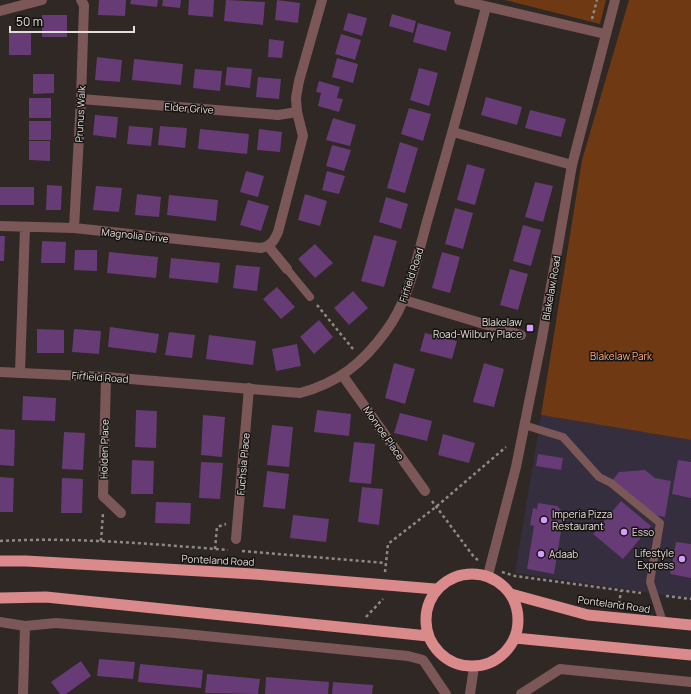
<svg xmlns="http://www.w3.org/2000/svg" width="691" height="694" font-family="Manrope,sans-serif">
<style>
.commercial{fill:#342e3e}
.green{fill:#6e3913}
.building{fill:#673b75}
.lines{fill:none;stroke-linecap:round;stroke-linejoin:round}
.path{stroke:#908a86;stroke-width:2.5;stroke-dasharray:3 3;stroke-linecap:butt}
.service{stroke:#7b5757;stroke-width:8}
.minor{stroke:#7b5757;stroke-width:10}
.tertiary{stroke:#7b5757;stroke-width:10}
.trunk{stroke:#da8a8b;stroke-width:11}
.poi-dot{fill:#d49cfc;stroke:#151210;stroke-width:1.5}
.labels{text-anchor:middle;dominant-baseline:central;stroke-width:3;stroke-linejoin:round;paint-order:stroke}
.street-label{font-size:10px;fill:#e3dedb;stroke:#151210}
.poi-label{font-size:10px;fill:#e3dedb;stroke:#151210;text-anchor:start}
.park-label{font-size:10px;fill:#f7ab7d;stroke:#151210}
</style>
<rect width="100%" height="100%" fill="#2f2824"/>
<path class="commercial" d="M541 415 691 440V599L515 573Z"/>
<path class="green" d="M505 0H606L600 24Z
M629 0H691V440L541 415 582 160Z"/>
<path class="building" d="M99 0H126L125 16 98 15Z
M131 0H158L157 7 130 4Z
M163 0H181L180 8 162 6Z
M189 0H214L213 17 188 15Z
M226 0 265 2 263 25 224 21Z
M277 0 300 3 298 23 275 20Z
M348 13 367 18 362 36 343 30Z
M392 14 416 21 413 33 389 26Z
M42 15H67V37H42Z
M418 23 451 32 446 51 413 42Z
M9 33H31V55H9Z
M341 34 361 40 355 60 335 54Z
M269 39 284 41 282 58 268 57Z
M97 57 122 60 120 82 95 80Z
M337 58 358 64 353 83 332 77Z
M134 59 183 64 181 85 132 80Z
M227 67 252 69 250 88 225 85Z
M419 68 438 73 429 106 410 100Z
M195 69 222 71 220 91 193 88Z
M33 74H54V93L33 94Z
M258 77 281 79 279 99 256 97Z
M319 81 340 87 337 98 343 99 339 112 318 106 321 93 316 92Z
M486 97 522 107 517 125 481 115Z
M29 98H51V118H29Z
M409 108 431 114 423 141 401 134Z
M530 110 566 119 561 137 525 128Z
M95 115 118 117 116 138 93 135Z
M333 118 356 125 350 146 326 140Z
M29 121H51V140H29Z
M129 126 153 128 151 146 127 144Z
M160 126 187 128 185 148 158 145Z
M200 129 249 134 247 154 198 149Z
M259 129 282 132 280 152 257 150Z
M29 141H50V161L29 160Z
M400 142 418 148 405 193 387 188Z
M332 145 351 150 344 171 326 166Z
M467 164 485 169 475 205 457 200Z
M246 171 264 176 258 197 240 192Z
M327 171 345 176 339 194 322 190Z
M535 182 553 186 543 222 525 217Z
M47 185 62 186 61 210H46Z
M96 186 122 188 119 212 93 210Z
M0 187H34V205H0Z
M137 194 161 197 159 217 135 215Z
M305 194 327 201 320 226 298 220Z
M169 195 218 200 216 221 167 215Z
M386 197 408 204 401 229 379 222Z
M248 200 269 206 261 231 240 225Z
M455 208 473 213 463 249 445 244Z
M523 225 541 230 531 266 513 261Z
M374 235 397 241 384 287 361 281Z
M0 236H5L4 261H0Z
M42 241 66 242 65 263H41Z
M315 244 333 263 315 278 298 259Z
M75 250H97V271L74 270Z
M109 252 158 257 156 278 107 273Z
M442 252 460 257 450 293 432 288Z
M171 258 220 263 218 283 169 278Z
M236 265 260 267 257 291 233 288Z
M510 269 528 274 518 310 500 305Z
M277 287 295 307 281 319 263 299Z
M353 291 368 308 349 325 334 308Z
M319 320 333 337 314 354 300 337Z
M110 327 159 334 156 353 108 347Z
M37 329 64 330V353H37Z
M74 329 101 331 99 354 72 352Z
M169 332 195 335 192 358 165 355Z
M425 333 457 341 452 359 420 351Z
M209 335 256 341 253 365 206 359Z
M297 344 301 366 276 371 272 349Z
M394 363 415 369 405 404 385 398Z
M484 363 504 369 494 407 473 402Z
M23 396 56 398 55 421 22 420Z
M136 410 157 411 156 448 135 447Z
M317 410 351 414 349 436 314 432Z
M400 413 432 421 427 441 394 433Z
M203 415 225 417 222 457 201 455Z
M272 425 293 427 289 467 267 465Z
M0 429 15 430 14 466 0 465Z
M64 432 85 433 83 470 62 469Z
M443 434 475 443 469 463 438 455Z
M354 442 375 444 371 484 349 482Z
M538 454 563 458 561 470 536 466Z
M132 460 154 461 153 494H131Z
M678 460 691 462V498L672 494Z
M201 462 223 463 220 499 199 498Z
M645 470 655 478 671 481 665 517 649 514 612 481 619 472Z
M267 471 289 474 285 509 263 507Z
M0 477 14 478 13 512H0Z
M62 478 83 479 82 513H61Z
M362 487 383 489 379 525 358 522Z
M621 501 651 526 623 559 593 534Z
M156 502 191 503 190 524 155 523Z
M538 503 557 506 564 513 554 574 527 569 534 526 530 525 533 508 537 509Z
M293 515 329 519 326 542 290 538Z
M676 542 691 544V578L670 574Z
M99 659 135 662 133 679 97 676Z
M81 661 91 676 66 694H60L51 682Z
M140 664 203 670 201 688 138 682Z
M207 674 260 679 258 694 205 693Z
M266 677 329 682 328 694H265Z
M333 682 373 685 372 694H332Z"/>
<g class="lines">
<path class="path" d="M592 19 597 0
M317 305 353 349
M432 501 474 557 478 560
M0 541C76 537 152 544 228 550
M101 541 103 513
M215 549 217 527 226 524
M242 551 385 563
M385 572 388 544 437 506 506 447
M502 572 515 576 641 593
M666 596 691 599
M619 604 621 591
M366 617 383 599"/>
<path class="service" d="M287 269 310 297
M524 425 563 437 599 477 611 483 660 523 650 582 663 622"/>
<path class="minor" d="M459 0 605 34
M0 11 42 0
M81 99 278 115 297 112
M453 132 572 165
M0 226 74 228 261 248C271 246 274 241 278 232L303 136 297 112 296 98 299 81 322 0
M74 228 81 99 84 5 81 0
M269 247 287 269
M404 300 521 335
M0 372 106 377 300 393C338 383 363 363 386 331 410 299 417 256 428 218 448 148 468 77 486 7
M20 372 25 227
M343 376 425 491
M106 377 103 496 121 513
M236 539 249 388
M0 622 25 626 56 623 175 633 408 656 423 660 446 694
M23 694 25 626
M470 694 474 667
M521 694 560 669 691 682"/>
<path class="tertiary" d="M488 575 516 467 542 338 572 165 615 0"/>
<path class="trunk" d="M0 561H26L253 574 435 589
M426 620a46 46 0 1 1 92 0a46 46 0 1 1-92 0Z
M511 594 588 615 691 625
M0 598 46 597 428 636
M515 638 691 655"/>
</g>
<g class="poi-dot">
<rect x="526" y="324" width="8" height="8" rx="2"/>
<circle cx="544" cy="520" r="4"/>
<circle cx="624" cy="532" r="4"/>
<circle cx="541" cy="554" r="4"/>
<circle cx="682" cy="559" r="4"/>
</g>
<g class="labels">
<g class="street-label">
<text transform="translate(189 108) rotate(4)">Elder Grive</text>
<text transform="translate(80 114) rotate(-87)">Prunus Walk</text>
<text transform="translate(135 235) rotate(6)">Magnolia Drive</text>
<text transform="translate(411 275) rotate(-72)">Firfield Road</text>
<text transform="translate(551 288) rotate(-80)">Blakelaw Road</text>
<text transform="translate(100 377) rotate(4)">Firfield Road</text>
<text transform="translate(384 433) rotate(55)">Monroe Place</text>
<text transform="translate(104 449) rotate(-89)">Holden Place</text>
<text transform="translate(243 464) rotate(-85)">Fuchsia Place</text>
<text transform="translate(218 560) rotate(3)">Ponteland Road</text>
<text transform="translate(614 604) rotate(8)">Ponteland Road</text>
</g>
<g class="poi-label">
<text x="522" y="322" text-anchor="end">Blakelaw<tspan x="522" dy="12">Road-Wilbury Place</tspan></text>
<text x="552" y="514">Imperia Pizza<tspan x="552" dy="12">Restaurant</tspan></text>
<text x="632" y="532">Esso</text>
<text x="674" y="553" text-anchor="end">Lifestyle<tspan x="674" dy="12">Express</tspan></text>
<text x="549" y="554">Adaab</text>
</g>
<g class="park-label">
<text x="621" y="356">Blakelaw Park</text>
</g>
</g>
<path d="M10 26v6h124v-6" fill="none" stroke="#e3dedb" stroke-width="2"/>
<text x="16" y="26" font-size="12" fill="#e3dedb" stroke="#151210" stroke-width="3" paint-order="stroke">50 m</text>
</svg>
